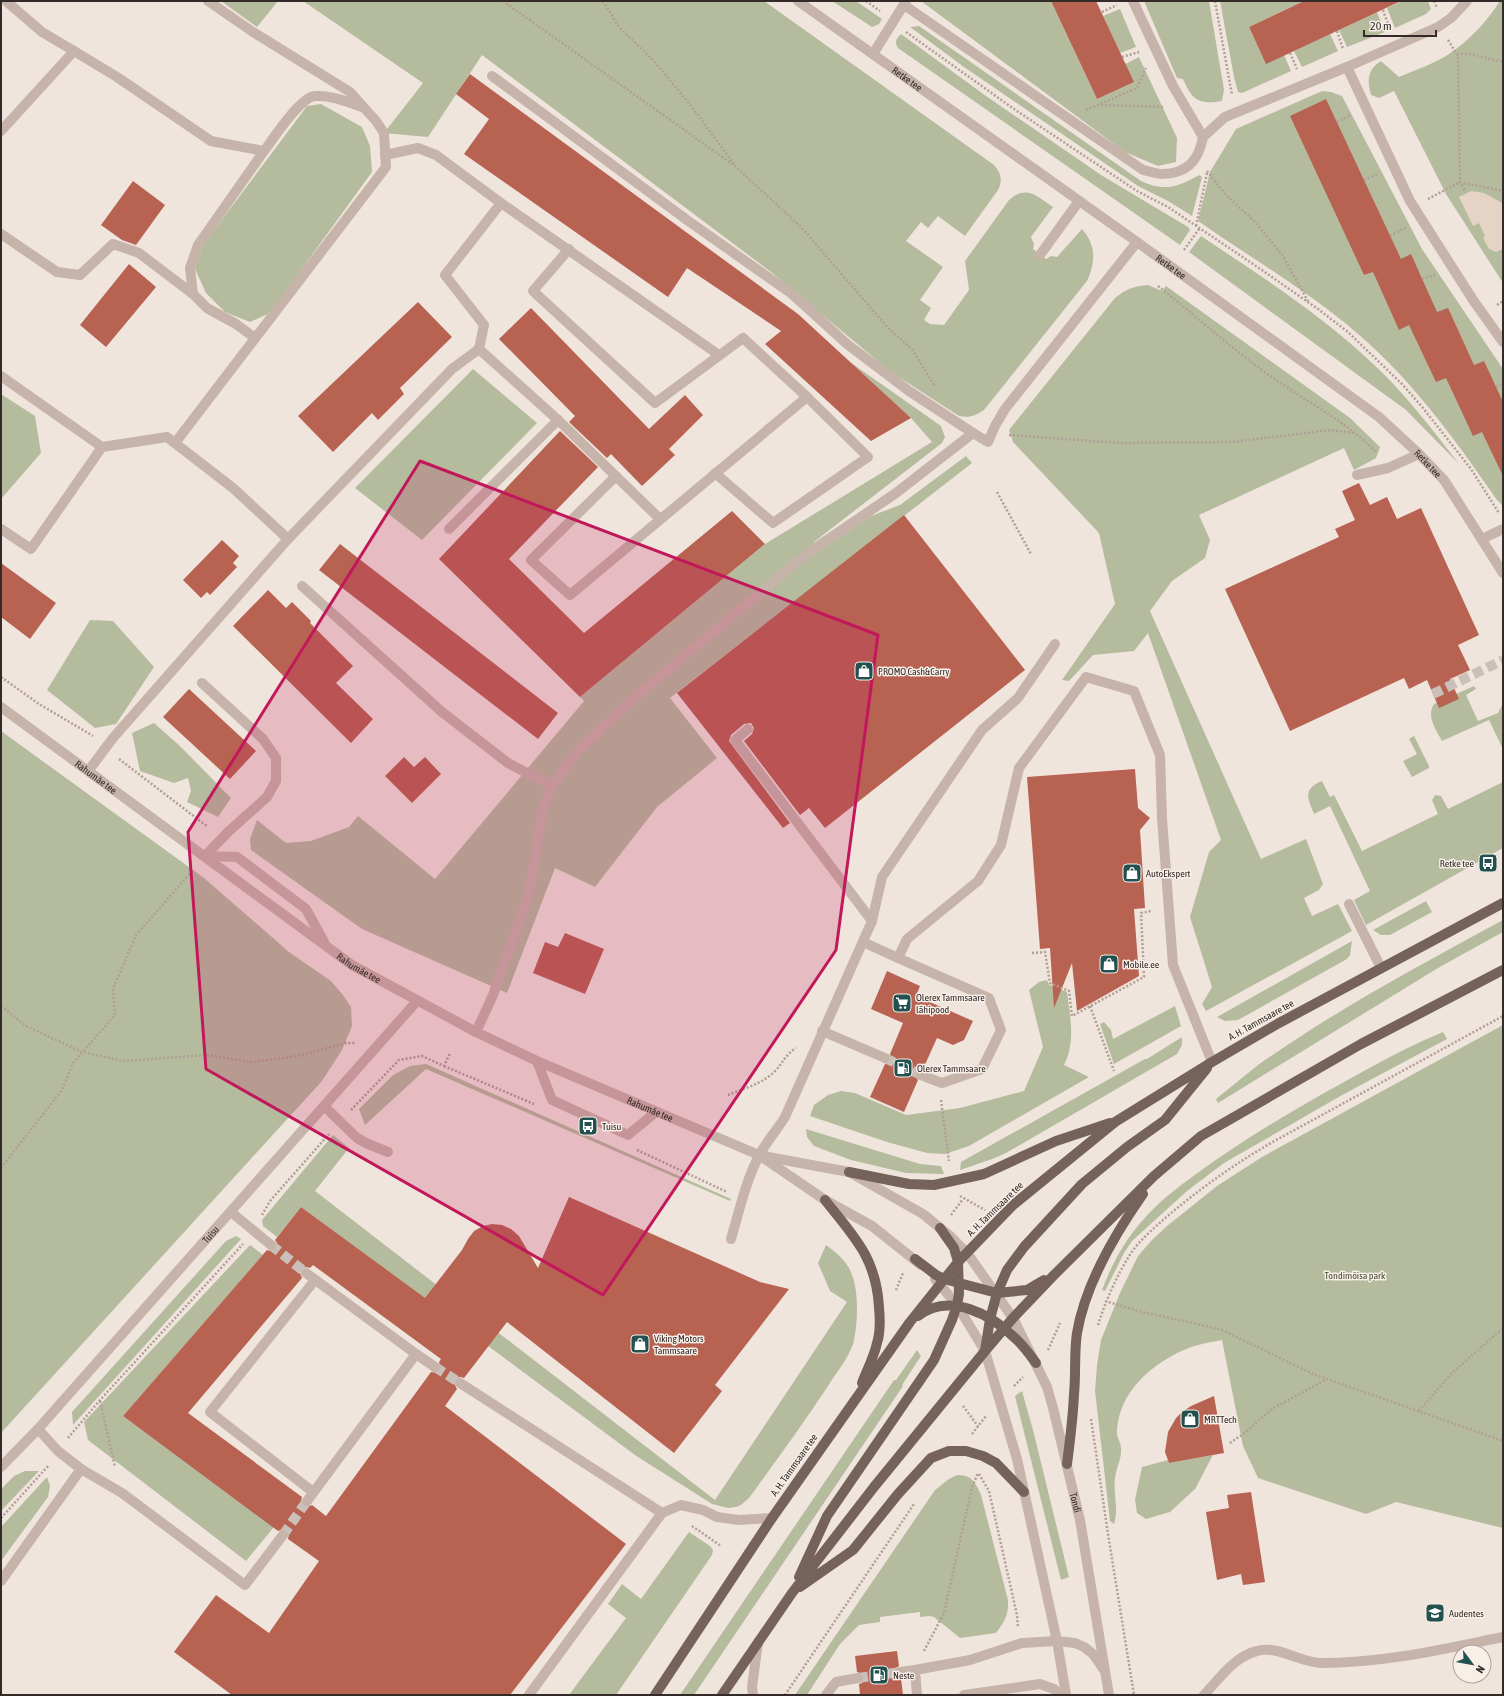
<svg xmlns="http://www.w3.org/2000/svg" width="1504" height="1696" font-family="'Asap Condensed',sans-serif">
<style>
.green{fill:#b5bc9e}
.plaza{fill:#e5d4c5}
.building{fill:#b86252;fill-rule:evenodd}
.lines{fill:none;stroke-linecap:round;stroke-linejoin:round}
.minor-tunnel{stroke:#cac0b9;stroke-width:10;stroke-dasharray:10 5;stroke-linecap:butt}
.path{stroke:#b19e94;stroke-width:2.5;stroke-dasharray:2 2;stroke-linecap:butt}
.minor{stroke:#c6b4aa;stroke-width:10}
.major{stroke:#74625b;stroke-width:10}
.marked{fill:#c2185b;fill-opacity:0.2;stroke:#c2185b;stroke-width:3;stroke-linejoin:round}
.labels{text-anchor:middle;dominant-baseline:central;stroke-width:3;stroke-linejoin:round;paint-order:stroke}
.street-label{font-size:10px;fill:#342b29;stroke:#f7efe8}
.poi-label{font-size:10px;fill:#342b29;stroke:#f7efe8;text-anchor:start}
.park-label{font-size:10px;fill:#464f2f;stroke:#f7efe8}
</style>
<rect width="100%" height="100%" fill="#efe5dd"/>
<path class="green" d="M221 1H278L257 27Z
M303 1H764L994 165C1001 173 1003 180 998 190L965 236 938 216 928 228 921 222 906 241 943 267 920 300 931 308 924 320 930 324 944 325 969 290 965 261 1009 200C1026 184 1038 197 1053 207L1031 237 1034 244 1033 249 1046 259 1051 256 1057 257 1082 229C1096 245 1096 262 1087 281L984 410C975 416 970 418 959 416L891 372 771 272 482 55 428 137 384 133 423 83Z
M832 1H856L882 19 879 24 872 27Z
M921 1H1051L1097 99 1133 82 1125 64 1139 57 1177 138 1176 162 1158 166 1125 152Z
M1144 1H1209L1224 90 1222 101C1199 105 1192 100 1183 79L1177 78Z
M1220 1H1304L1249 27 1266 63 1284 55 1291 71 1242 93 1238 92 1234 77Z
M1402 1H1428L1431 9 1426 14 1395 28 1387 8Z
M1500 1H1503V283L1446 194 1394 91 1379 98 1371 95C1367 80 1367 70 1381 61L1399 77C1415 70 1434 64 1449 54 1469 41 1487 21 1500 1Z
M1120 9 1136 47 1120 53 1103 16Z
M1377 12 1385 32 1347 47 1339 30Z
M919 26 1141 181C1165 192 1178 187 1199 175L1202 177 1192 216 1168 201 1138 186 964 67 910 27Z
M901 34 986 96 1101 175 1188 227 1190 230 1180 245 898 48C894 42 896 39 901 34Z
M1330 34 1338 51 1302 67 1294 51Z
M1322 91 1331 92 1342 96 1422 249 1503 369V506L1497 500C1452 435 1408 374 1345 323 1299 286 1247 255 1198 221L1210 172 1236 129Z
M321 104 362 127 370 146 372 172 270 313 250 322 225 312 206 293 195 269 203 245 307 106Z
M1201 236C1259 275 1319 313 1370 361 1404 392 1431 428 1459 464L1406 410 1189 252Z
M1148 285 1162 291 1166 286 1350 418 1380 447 1376 458 1354 470 1344 448 1199 515 1210 540 1205 558 1172 581 1150 611 1261 859 1306 839 1323 884 1319 890 1304 898 1312 916 1338 904 1352 931 1206 1011 1202 1004 1212 987 1190 917 1209 852 1221 840 1148 633 1134 651 1093 655 1069 681 1062 680 1115 604 1099 533 1013 442 1009 430 1115 298C1126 289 1134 286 1148 285Z
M850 362 941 426 945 437 942 443 814 542 821 550 871 516 900 505 966 456 972 463 670 698 717 758 657 807 595 887 555 868 507 993 362 929 251 850 250 839 257 820 286 843 311 841 349 827 358 816 435 879 584 701 580 697 765 544 932 442 911 418Z
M473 369 537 423 422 540 355 488Z
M1 394 35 416 41 453 1 499Z
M90 620 113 621 154 667 116 724 95 728 47 690Z
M1474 686 1476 689 1466 695 1478 721 1498 713 1503 703V749L1489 720 1442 741C1436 729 1426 717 1434 704Z
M154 723 180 746 231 798 218 817 187 802 191 791 188 778 174 783 140 771 132 733Z
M1 731 204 878 289 952 331 981 343 995 351 1007 352 1026 342 1050 322 1081 1 1433Z
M1414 736 1429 766V768L1412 777 1403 761 1417 754 1409 739Z
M1322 781 1330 797 1334 795 1362 851 1438 814 1432 800 1435 795 1441 796 1448 809 1503 782V848L1366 925 1354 900 1370 891 1330 806 1314 814C1307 797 1303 789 1322 781Z
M1426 901 1432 912 1390 935H1381L1373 930Z
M1503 920V932L1438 968 1218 1103 1216 1099C1230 1088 1244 1076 1258 1065 1336 1010 1420 965 1503 920Z
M1352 941 1350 955 1347 959 1238 1020 1225 1021 1217 1017Z
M1047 980 1049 985 1067 992C1070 1016 1076 1042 1064 1065L1089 1077 969 1146 945 1154 927 1153 887 1142 810 1116 814 1105 828 1095 841 1091 855 1093 906 1115 960 1108 1024 1091 1043 1047 1029 990 1039 982Z
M1175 1006 1181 1026 1114 1064 1100 1024 1104 1022 1111 1030 1113 1039Z
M1503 1025V1528L1396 1502 1366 1514 1258 1478 1243 1446 1222 1340C1212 1342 1199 1344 1189 1348 1155 1361 1119 1390 1117 1431 1116 1437 1121 1442 1121 1448 1122 1459 1116 1468 1115 1478 1113 1494 1119 1508 1114 1524L1110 1521 1095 1391 1097 1365 1101 1340 1120 1293 1138 1256 1152 1240 1167 1226 1217 1186 1262 1157Z
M1443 1032 1447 1039 1344 1094 1224 1163 1187 1191 1132 1241 1124 1253 1105 1291 1102 1290C1112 1264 1124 1241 1143 1220 1158 1202 1177 1188 1196 1174 1237 1144 1280 1118 1324 1093 1363 1072 1401 1049 1443 1032Z
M1182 1037V1045L1177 1054 1006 1153 995 1158 960 1170 961 1162 1145 1059H1147Z
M426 1064 731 1199 730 1201 426 1069 365 1125 359 1109 393 1075 410 1066Z
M806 1129 920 1164 941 1166 944 1174 906 1173 851 1160 814 1146 807 1137Z
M333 1135 349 1148 315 1191 715 1500 847 1302 830 1291 818 1263 826 1245C837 1253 848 1262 852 1275 859 1293 858 1326 853 1344 848 1359 836 1373 828 1386 803 1424 776 1461 749 1498L741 1505 736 1507 728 1508 712 1504 635 1455 301 1207 277 1237 263 1226 262 1220Z
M236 1236 241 1239 73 1425 72 1412 226 1241Z
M250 1245 263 1255 123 1416 274 1527 246 1561 88 1440 84 1422Z
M917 1350 921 1356 902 1385 903 1386 694 1695H680L894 1380H896Z
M1022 1391 1033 1430 1069 1577 1061 1580 1015 1396Z
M1213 1455 1195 1489 1170 1512 1146 1519 1137 1513 1135 1500 1142 1467 1168 1460 1169 1463Z
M25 1471H39L1 1511V1489L14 1476Z
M957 1475C971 1474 976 1483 981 1495L1008 1600C1009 1615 1004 1622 996 1633L960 1638 934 1617 929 1616 920 1617V1612L880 1617V1622L859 1625 840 1644 807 1695H795L935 1490 949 1479Z
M47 1477 50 1486 48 1497 1 1561V1527Z
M689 1532 710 1546 713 1550 712 1555 616 1695H569L626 1618 608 1604 622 1584 641 1599Z"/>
<path class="plaza" d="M1471 191 1484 193 1502 203 1503 249 1496 252 1489 249 1483 238 1485 236 1479 223 1473 226 1459 197Z"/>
<path class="building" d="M1051 1H1096L1134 82 1097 99Z
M1304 1H1401L1266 64 1249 27Z
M470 74 798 314 911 418 871 441 765 344 781 331 687 268 668 297 464 154 489 119 456 94Z
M1326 99 1401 259 1411 254 1437 312 1448 308 1474 365 1484 361 1503 402V476L1482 432 1473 436 1446 378 1436 382 1409 325 1399 330 1373 272 1364 275 1290 116Z
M133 181 165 205 136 245 122 240 101 225Z
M129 264 156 287 106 347 80 325Z
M418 302 452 337 400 388 404 394 378 420 372 413 333 452 298 416Z
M531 308 649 429 685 395 703 415 669 449 675 455 642 486 611 454 607 458 569 422 575 416 499 339Z
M560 431 598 467 509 559 584 633 732 511 765 544 580 697 439 559Z
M1359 483 1370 505 1387 497 1397 519 1421 508 1479 635 1458 645 1470 670 1450 679 1459 699 1439 708 1427 680 1409 689 1404 678 1290 731 1225 589 1339 537 1335 529 1355 520 1342 491Z
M904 515 1025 670 825 828 809 808 800 815 744 741 752 734 754 728 751 723 744 724 731 735 729 741 790 823 783 828 677 693Z
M222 540 239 556 233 563 237 567 210 595 207 592 201 598 183 580Z
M340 544 558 713 538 739 319 570Z
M1 563 56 603 30 639 1 617Z
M268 590 286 608 292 602 311 621 310 623 353 666 336 683 373 719 351 743 233 626Z
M189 689 256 751 230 779 163 717Z
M404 757 414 767 425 757 441 774 412 803 385 776Z
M1135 769 1138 808 1150 818 1140 830 1145 908 1134 909 1139 976 1077 1011 1072 963 1054 1008 1050 948 1040 949 1027 777Z
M565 933 604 949 585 994 533 973 545 942 558 947Z
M887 971 920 986 916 996 973 1021 964 1040 953 1045 937 1038 923 1069 917 1070 915 1072V1076L918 1080 904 1112 870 1097 885 1064 891 1061V1057L890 1054 903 1023 871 1009Z
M569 1197 760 1282 789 1289 715 1385 722 1391 674 1453 507 1322 464 1378 460 1377 455 1379 454 1383 457 1389 445 1406 626 1544 510 1695H232L174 1652 216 1595 269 1633 319 1561 288 1539 289 1533 287 1530 283 1529 278 1531 123 1416 267 1250 270 1251 276 1249 277 1243 275 1240 301 1207 425 1298 462 1250 468 1239 474 1231 483 1226 492 1224 502 1225 511 1229 519 1236 538 1268ZM313 1265 441 1359 439 1362 441 1367 438 1373 431 1372 326 1516 312 1505 307 1507 303 1506 301 1501 302 1497 188 1413 302 1278 300 1273 301 1269 306 1267 310 1268Z
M1214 1396 1224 1453 1169 1463 1165 1452 1168 1432 1176 1418 1182 1412 1191 1406Z
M1251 1492 1265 1582 1243 1585 1241 1574 1217 1580 1206 1512 1229 1508 1227 1495Z
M897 1651 899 1666 894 1669V1673L897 1678H901L903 1695H860L859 1684 862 1683 864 1677 863 1674 857 1672 855 1656Z"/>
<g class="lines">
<path class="minor-tunnel" d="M1433 694 1503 660
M885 1058 921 1075
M271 1245 306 1273
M435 1367 460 1383
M283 1535 307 1501
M858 1678 900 1672"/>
<path class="path" d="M503 1 735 166 801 227 889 329 912 349 934 385
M603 1 619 27 654 61 692 107 734 164
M866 1 880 11
M1215 1 1232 95
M1434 1 1437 8
M1383 10 1390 30
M1102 12 1117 5
M1337 31 1343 49
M906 32 1014 109 1137 191 1168 207 1256 266 1318 309 1348 332 1403 385 1423 408 1471 469 1499 513
M1448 40 1458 56 1460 182 1466 192
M1290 53 1297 69
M1457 54H1471L1503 62
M1122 57 1139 52
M1101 105 1165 107
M1086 110 1137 88 1146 68
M1337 122 1351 115
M1207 171 1226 195 1255 222 1282 255 1308 301
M1364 180 1378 174
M1428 199 1460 182 1503 191
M1196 226 1207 173
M1390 236 1407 227
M1184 250 1199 229
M1422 279 1437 274
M1158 286C1194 314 1228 346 1266 373 1303 400 1345 420 1377 453
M1497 305 1503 301
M1496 387 1503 384
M1009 435 1119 443 1233 442 1330 430 1355 433
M997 492 1031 554
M1 677 39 704 93 736
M119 759 208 827
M1032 953 1045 952 1050 983 1069 991 1072 1016 1144 977 1141 913 1151 911
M1 1006 26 1026 82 1052 124 1061 207 1055 251 1062 298 1056 345 1043H356
M1090 1006 1114 1071
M444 1066 534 1104
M728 1095C743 1089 764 1083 775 1071 784 1062 784 1056 796 1048
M941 1100 949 1161
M351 1110 399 1060 422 1056 444 1066 450 1053
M637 1150 727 1192
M1 1168 62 1090 73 1063 115 1015 113 989 136 935 193 870
M960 1196 985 1210
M262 1215 270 1201 329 1134
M951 1215 963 1199
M896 1290 903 1273
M1105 1301 1138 1311 1220 1329 1313 1374 1503 1441
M1098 1325C1106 1300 1117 1275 1131 1253 1140 1240 1152 1230 1163 1220 1199 1189 1237 1162 1278 1139L1503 1016
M1048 1350 1060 1323
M1014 1386 1023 1377
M100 1401 115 1467
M963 1406 978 1426
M1419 1411 1451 1374 1503 1328
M1091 1419 1108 1534 1134 1695
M972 1434 986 1416
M68 1438 100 1400 243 1244
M1230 1443 1243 1434 1272 1409 1327 1379
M979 1474 989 1491 1017 1615 1018 1628
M1 1518 49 1465
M692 1526 721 1546
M924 1651 944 1613 972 1487 978 1473
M785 1695 914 1504"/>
<g class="minor">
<path d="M6 1 42 32 74 51"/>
<path id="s1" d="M798 1 1137 242 1379 417 1419 454 1444 480 1503 573"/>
<path d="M904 5 1143 170C1149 171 1156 174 1162 174 1187 174 1199 160 1203 137L1173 86 1133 1"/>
<path d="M873 54 906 1"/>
<path d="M1347 67 1410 201 1473 300 1503 342"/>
<path d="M492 76 687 220 792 294 847 344 909 391 973 433"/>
<path d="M1 131 74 51 117 77 211 141 264 151C273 139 300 97 315 96 332 95 347 102 362 107"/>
<path d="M1203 137 1225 117 1347 67 1438 27 1451 18 1467 1"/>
<path d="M385 155 418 148 436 155 501 203 719 355"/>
<path d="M1 234 57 272 80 275 113 244 139 253 193 294"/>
<path d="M569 249 533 291 655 403 743 338 807 397"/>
<path d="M1040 255 1079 201"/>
<path d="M255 338 236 324 207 308 193 294 190 268 198 245 264 151"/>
<path d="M479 349 558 420 660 519"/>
<path d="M1 376 102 447 167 437 233 488 288 539"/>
<path d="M175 443 386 167 384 133 376 121 350 92 253 32 208 1"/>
<path d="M1357 475 1388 468 1419 454"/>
<path d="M616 476 531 560 570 595C649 529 728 463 807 397L868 457 773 523 715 473"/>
<path d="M1 529 31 549 102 447"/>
<path d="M449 529 558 420"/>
<path d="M1482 539 1503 529"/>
<path d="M302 586 442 712 508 763 552 786"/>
<path d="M202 683 263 739 276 758V781L267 797 228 832 205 856"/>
<path id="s2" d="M1 707 352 965 476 1032 537 1061 759 1155 825 1200 872 1226 921 1265"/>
<path d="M748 729 735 740 872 921"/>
<path d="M89 770 113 738 288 539 452 369 479 349 484 325 445 275 501 203"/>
<path d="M205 856 237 857 306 909 324 942"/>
<path d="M1349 904 1381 968"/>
<path d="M863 942 898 958 907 939 978 881 1001 845 1019 768 1086 677 1134 691 1160 755 1162 818 1173 965 1212 1062"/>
<path d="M898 958 989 998 1001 1030 982 1069 942 1083 921 1075"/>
<path d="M822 1031 885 1058"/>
<path d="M476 1032 493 995 528 897 536 853 542 811 552 786 577 752 607 723 645 689 808 553 896 493 973 433 988 442 995 426 1005 409 1137 242"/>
<path d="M537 1061 552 1100 628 1135 656 1112"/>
<path d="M324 1106 357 1138 368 1144 388 1152"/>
<path id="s3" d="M763 1156 849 1172 923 1214 950 1236 967 1253 1013 1318 1047 1387 1053 1408 1080 1520 1109 1695"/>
<path d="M231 1212 271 1245"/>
<path d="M731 1239C739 1212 746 1180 759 1156 766 1142 777 1130 785 1117L872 921 882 877 982 730 1018 698 1055 644"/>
<path d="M306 1273 416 1354 307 1501"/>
<path d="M935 1279 957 1305 985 1351 1017 1459 1057 1641 1066 1695"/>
<path d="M416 1354 435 1367"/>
<path d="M460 1383 662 1513"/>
<path id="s4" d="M1 1467 38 1429 417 1001"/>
<path d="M81 1469 122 1493 245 1585 283 1535"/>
<path d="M313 1492 210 1412 315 1280"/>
<path d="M1 1581 81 1469 58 1451 38 1429"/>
<path d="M915 1670 970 1660 1022 1643 1057 1641 1075 1643 1084 1647 1093 1654 1104 1670"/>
<path d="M900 1672 915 1670 917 1695"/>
<path d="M529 1695 662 1513 681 1505 703 1510 717 1517 739 1520 772 1518"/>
<path d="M753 1695 752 1687 758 1642"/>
<path d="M826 1695 836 1682 858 1678"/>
<path d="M964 1695 1040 1684 1054 1689 1060 1695"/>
<path d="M1204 1695C1219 1679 1235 1656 1257 1651 1279 1645 1300 1663 1322 1663 1384 1663 1443 1649 1503 1637"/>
</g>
<path class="major" d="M849 1172 909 1184 934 1185 984 1174 1056 1141 1110 1123
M825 1200C854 1237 876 1257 879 1307 880 1318 881 1331 877 1343 874 1357 867 1370 862 1383
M915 1259 936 1275 944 1279 997 1293 1027 1290 1044 1280
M918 1316C950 1292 991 1314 1016 1339 1024 1346 1030 1355 1036 1363
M985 1351 990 1319 997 1293 1007 1270 1024 1247 1082 1184 1127 1147 1165 1120 1207 1068
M1067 1464C1070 1441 1073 1417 1074 1394 1076 1374 1074 1353 1077 1333 1085 1285 1115 1234 1143 1194
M799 1577 827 1516 934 1360 952 1320 957 1305 959 1294 958 1262 954 1248 940 1228
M800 1587 853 1550 898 1494 931 1458 949 1451H966L983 1456 996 1463 1024 1492
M655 1695 772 1518 910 1322 958 1262 1013 1205 1115 1122 1212 1062 1279 1023 1503 903
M722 1695 792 1593 874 1487 985 1351 1013 1318 1054 1275 1154 1176 1201 1136 1361 1044 1503 970"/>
</g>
<path class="marked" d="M420 461 878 635 836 950 603 1295 206 1069 188 832Z"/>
<defs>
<symbol id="shop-square" viewBox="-11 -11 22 22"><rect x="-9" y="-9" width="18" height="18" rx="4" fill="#235150" stroke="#f7efe8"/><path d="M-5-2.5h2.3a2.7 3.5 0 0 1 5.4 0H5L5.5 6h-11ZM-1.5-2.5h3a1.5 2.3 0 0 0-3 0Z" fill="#fff"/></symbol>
<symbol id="bus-square" viewBox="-11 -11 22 22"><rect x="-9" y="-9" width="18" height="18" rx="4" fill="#235150" stroke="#f7efe8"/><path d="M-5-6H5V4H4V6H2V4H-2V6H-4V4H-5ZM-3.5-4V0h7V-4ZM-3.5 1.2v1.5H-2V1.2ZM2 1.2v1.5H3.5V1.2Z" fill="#fff"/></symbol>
<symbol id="supermarket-square" viewBox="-11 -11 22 22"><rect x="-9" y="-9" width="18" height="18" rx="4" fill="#235150" stroke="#f7efe8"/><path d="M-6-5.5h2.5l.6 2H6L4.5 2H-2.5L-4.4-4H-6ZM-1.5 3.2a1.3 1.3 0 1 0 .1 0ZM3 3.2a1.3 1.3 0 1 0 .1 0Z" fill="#fff"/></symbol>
<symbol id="fuel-square" viewBox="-11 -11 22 22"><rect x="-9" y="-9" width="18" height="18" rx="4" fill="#235150" stroke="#f7efe8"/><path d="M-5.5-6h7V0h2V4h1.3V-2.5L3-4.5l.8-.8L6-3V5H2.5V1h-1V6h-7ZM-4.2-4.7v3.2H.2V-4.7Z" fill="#fff"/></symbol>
<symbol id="school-square" viewBox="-11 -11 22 22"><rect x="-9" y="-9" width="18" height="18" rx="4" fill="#235150" stroke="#f7efe8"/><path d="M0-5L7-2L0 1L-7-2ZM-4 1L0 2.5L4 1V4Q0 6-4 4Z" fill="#fff"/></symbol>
</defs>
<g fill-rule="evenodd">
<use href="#shop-square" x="853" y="660" width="22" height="22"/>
<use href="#bus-square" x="1477" y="852" width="22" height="22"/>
<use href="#shop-square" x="1121" y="862" width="22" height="22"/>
<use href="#shop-square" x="1098" y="953" width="22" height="22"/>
<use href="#supermarket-square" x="891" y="992" width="22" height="22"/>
<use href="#fuel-square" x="892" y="1057" width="22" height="22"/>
<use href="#bus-square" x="577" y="1115" width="22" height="22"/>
<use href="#shop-square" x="629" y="1333" width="22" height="22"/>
<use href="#shop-square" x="1179" y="1408" width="22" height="22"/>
<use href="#school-square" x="1424" y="1602" width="22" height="22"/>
<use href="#fuel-square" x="868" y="1664" width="22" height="22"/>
</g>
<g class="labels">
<g class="street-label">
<text stroke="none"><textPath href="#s1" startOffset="134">Retke tee</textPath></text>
<text stroke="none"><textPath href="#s1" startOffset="458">Retke tee</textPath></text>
<text stroke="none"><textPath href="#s1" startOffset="782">Retke tee</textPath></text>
<text stroke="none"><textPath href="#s2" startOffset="118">Rahumäe tee</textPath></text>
<text stroke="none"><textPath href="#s2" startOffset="443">Rahumäe tee</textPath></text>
<text transform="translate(1261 1020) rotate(-29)">A. H. Tammsaare tee</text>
<text stroke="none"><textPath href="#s2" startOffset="767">Rahumäe tee</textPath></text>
<text transform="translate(995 1209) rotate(-44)">A. H. Tammsaare tee</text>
<text stroke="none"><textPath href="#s4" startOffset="313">Tuisu</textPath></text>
<text transform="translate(794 1465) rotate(-55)">A. H. Tammsaare tee</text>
<text stroke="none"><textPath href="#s3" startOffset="507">Tondi</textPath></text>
</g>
<g class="poi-label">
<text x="878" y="671">PROMO Cash&amp;Carry</text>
<text x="1474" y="863" text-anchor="end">Retke tee</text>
<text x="1146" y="873">AutoEkspert</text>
<text x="1123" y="964">Mobile.ee</text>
<text x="916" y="997">Olerex Tammsaare<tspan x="916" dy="12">lähipood</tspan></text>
<text x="917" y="1068">Olerex Tammsaare</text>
<text x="602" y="1126">Tuisu</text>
<text x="654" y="1338">Viking Motors<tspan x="654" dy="12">Tammsaare</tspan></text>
<text x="1204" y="1419">MRTTech</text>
<text x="1449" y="1613">Audentes</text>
<text x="893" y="1675">Neste</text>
</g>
<g class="park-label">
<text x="1355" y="1275">Tondimõisa park</text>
</g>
</g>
<rect width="1504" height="1696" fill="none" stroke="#342b29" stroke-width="4"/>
<g transform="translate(1472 1664) rotate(122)"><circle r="19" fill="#f7efe8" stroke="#a9a19c"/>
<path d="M0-3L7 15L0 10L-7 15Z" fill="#235150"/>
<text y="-6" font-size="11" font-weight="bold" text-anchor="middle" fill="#342b29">N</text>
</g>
<path d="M1364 30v6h72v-6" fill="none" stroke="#342b29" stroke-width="2"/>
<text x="1370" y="30" font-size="12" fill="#342b29" stroke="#f7efe8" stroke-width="3" paint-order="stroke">20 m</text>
</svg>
